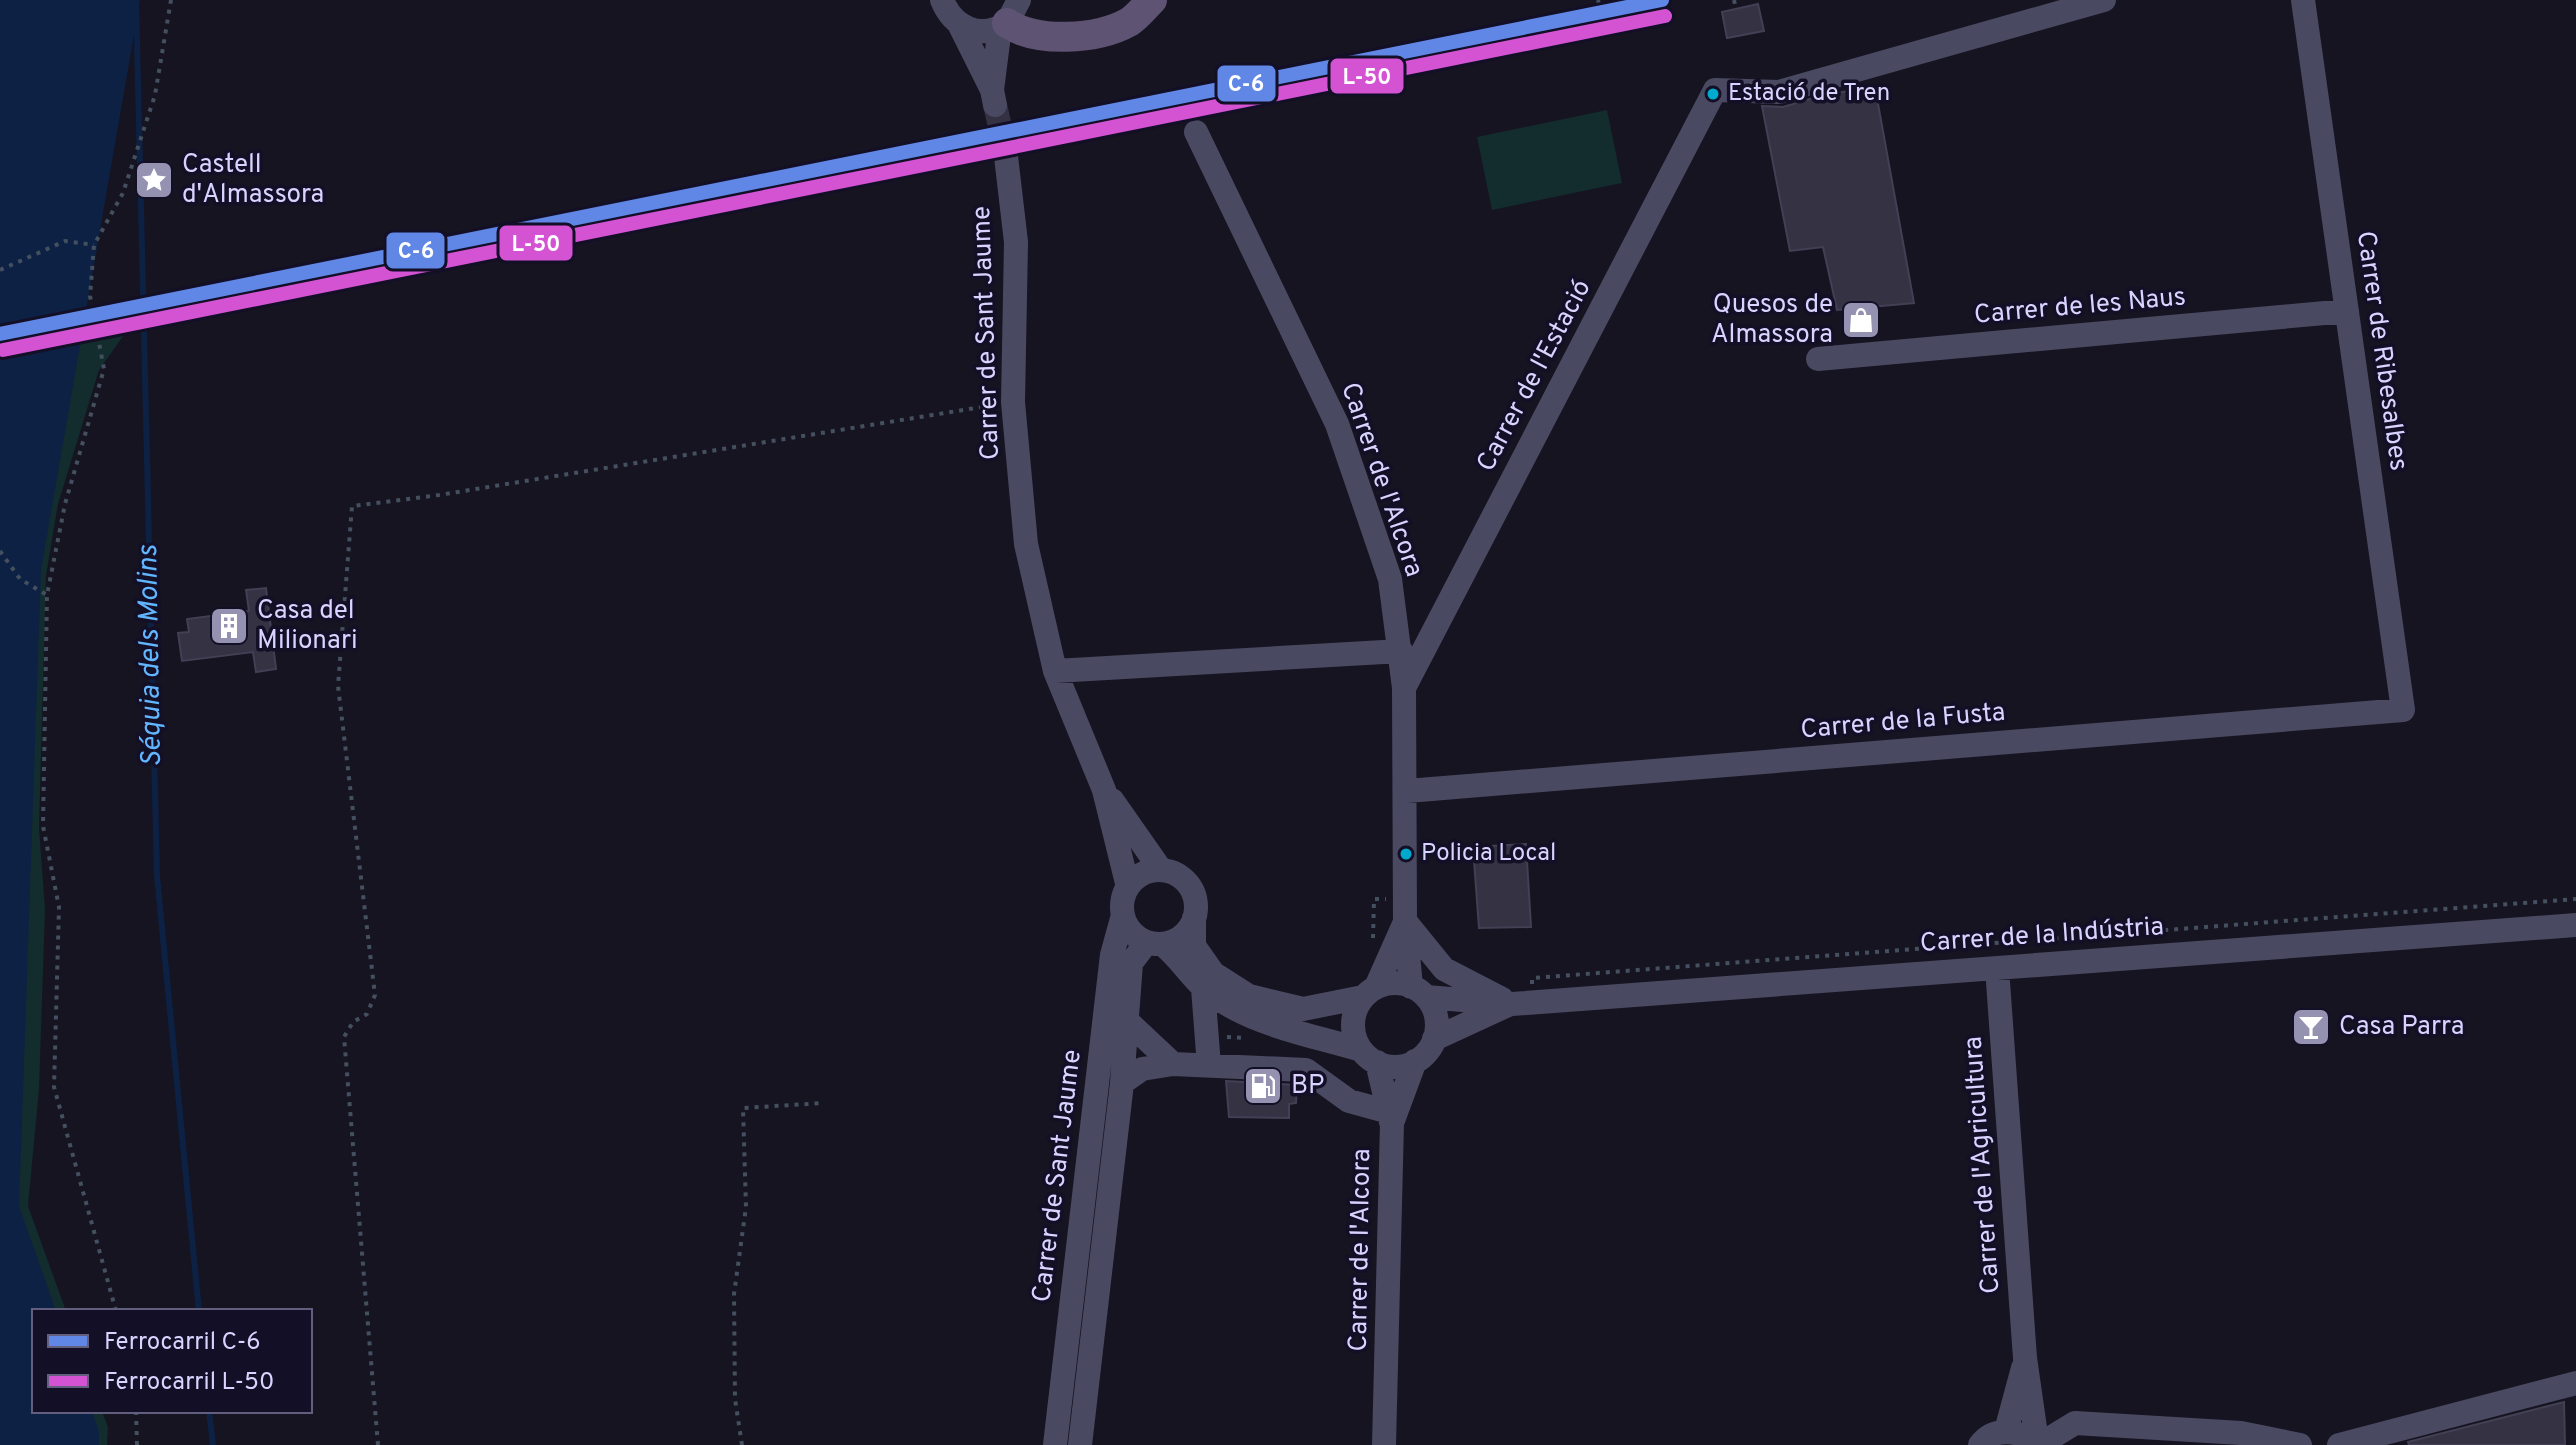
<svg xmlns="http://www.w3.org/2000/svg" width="2576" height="1445" font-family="Overpass,sans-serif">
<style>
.green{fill:#132c2d}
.water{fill:#0d2144}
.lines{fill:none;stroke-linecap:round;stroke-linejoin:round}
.stream{stroke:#0d2144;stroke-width:6}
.building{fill:#343243;stroke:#433f54;stroke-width:2}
.minor-tunnel{stroke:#333142;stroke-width:24;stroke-dasharray:24 12;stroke-linecap:butt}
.path{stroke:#44505f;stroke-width:4;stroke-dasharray:4 6;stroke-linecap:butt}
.minor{stroke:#4a4962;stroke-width:24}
.major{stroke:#5e5373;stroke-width:30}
.rail-1-casing{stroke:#130f26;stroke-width:20}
.rail-2-casing{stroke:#130f26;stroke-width:20}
.rail-1{stroke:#6087e6;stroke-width:14}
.rail-2{stroke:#d353d3;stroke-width:14}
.bus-dot{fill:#00a9ce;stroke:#130f26;stroke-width:3}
.labels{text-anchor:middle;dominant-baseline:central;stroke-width:7;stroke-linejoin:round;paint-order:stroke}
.bus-label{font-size:24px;fill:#d9d4ff;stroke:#130f26;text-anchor:start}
.poi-label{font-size:26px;fill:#d9d4ff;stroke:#130f26;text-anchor:start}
.street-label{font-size:26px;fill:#d9d4ff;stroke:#130f26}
.water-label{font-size:28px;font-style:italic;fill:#62b6ff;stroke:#130f26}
.line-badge{stroke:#130f26;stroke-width:3}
.badge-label{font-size:22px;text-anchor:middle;font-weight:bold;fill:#fff}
</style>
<rect width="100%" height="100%" fill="#161421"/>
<path class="green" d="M1607 110 1622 183 1492 210 1477 137Z
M136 318 99 370 58 504 46 575 39 828 45 909 39 1089 28 1206 66 1311H34V1411H102L108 1427 107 1445H0V346Z"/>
<path class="water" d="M0 0H140L41 570 19 1206 56 1311H34V1411H92L99 1432V1445H0Z"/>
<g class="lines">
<path class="stream" d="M136 0 157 876 199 1311
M209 1411 213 1445"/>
</g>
<path class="building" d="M1758 4 1764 31 1727 38 1722 12Z
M1875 87 1914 303 1837 310 1823 247 1790 251 1762 106 1783 107 1823 95Z
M266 588 276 669 256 672 253 652 182 661 178 633 189 632 187 619 249 611 246 590Z
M1526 844 1531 927 1479 928 1473 847Z
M1226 1081 1297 1085 1296 1103 1289 1104V1118L1229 1117Z
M2564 1402 2565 1445H2409L2408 1442Z"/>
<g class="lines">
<path class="minor-tunnel" d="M995 105 1005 148"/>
<path class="path" d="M1598 0 1603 23 1608 22
M1734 0 1736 9
M0 270 65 241 94 245
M0 551 20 579 47 595
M1373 938 1374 899H1386
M1532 984V978L2576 899
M1227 1037 1246 1038
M116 1311 54 1087 59 907 43 826 47 595 65 504 104 369 90 296 94 245 123 193 155 95 171 0
M136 1411 137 1445
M378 1445 344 1037 353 1022 367 1014 375 995 338 686 352 506 439 495 994 405
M742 1445 735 1399 734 1294 746 1207 743 1108 824 1103"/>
<path class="minor" d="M942 0C953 27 980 41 1007 23L1019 0
M960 26 992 90 995 105
M992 90 1000 27
M1196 132 1337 424 1390 579 1404 688 1405 921 1411 987
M1005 148 1016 242 1013 402 1026 544 1055 671 1104 790 1128 887
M1818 359 2347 311
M1055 671 1401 651
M1404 688 1715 90 1779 92 2104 0
M1407 791 2403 710 2303 0
M1112 800 1161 870
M1122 907a37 37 0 1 1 74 0a37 37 0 1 1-74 0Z
M1194 918V946L1213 973 1249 996 1303 1009 1363 997
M1405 921 1444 969 1502 999
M1162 944C1179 957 1189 975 1205 989 1249 1025 1308 1034 1361 1050
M1997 968 2025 1358 2037 1442
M1353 1025a42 42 0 1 1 84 0a42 42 0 1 1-84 0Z
M1376 987 1404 924
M1203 988 1209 1066
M1426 997 1512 1004 2576 925
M1126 1020 1173 1064
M1434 1039 1508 1005
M1377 1062 1391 1122
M1122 1083 1142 1069 1173 1064 1306 1070 1349 1101 1389 1112
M2006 1431 2023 1368
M1055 1445 1112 955 1123 915
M1080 1445 1122 1083 1131 963 1147 942
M1384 1445 1392 1123 1415 1061
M1980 1445C1994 1425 2023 1431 2039 1445L2075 1423 2241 1433 2300 1445
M2339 1445 2576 1383"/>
<path class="major" d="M1007 23C1036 43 1097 40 1129 22 1137 17 1145 7 1152 0"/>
<defs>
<path id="rail-1" d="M0 334 1662 0"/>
<path id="rail-2" d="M3 350 1665 16"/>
</defs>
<use href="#rail-1" class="rail-1-casing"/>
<use href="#rail-2" class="rail-2-casing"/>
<use href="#rail-1" class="rail-1"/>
<use href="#rail-2" class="rail-2"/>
</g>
<defs>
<symbol id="sight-square" viewBox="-11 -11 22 22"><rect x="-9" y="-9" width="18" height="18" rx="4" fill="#9591b1" stroke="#130f26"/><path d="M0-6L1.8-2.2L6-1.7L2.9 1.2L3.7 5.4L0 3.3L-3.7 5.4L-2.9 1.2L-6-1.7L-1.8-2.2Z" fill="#fff"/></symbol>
<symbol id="shop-square" viewBox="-11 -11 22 22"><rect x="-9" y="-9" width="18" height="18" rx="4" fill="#9591b1" stroke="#130f26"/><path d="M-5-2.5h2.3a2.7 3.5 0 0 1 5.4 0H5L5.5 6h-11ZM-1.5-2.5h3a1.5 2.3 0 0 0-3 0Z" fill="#fff"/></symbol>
<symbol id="building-square" viewBox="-11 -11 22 22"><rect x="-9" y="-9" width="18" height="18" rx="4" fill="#9591b1" stroke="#130f26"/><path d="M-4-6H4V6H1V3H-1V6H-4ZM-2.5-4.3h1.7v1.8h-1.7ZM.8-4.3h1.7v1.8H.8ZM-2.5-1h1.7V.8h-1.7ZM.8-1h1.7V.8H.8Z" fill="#fff"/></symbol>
<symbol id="bar-square" viewBox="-11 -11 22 22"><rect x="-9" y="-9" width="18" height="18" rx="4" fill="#9591b1" stroke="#130f26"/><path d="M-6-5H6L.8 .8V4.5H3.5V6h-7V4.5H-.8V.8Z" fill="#fff"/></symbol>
<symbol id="fuel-square" viewBox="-11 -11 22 22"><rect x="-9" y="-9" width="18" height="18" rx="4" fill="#9591b1" stroke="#130f26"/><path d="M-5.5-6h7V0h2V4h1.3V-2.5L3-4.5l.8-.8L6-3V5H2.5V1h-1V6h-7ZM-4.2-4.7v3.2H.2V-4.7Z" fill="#fff"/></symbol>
</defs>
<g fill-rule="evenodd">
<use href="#sight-square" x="132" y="158" width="44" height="44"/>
<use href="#shop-square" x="1839" y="298" width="44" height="44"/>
<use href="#building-square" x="207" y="604" width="44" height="44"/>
<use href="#bar-square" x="2289" y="1005" width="44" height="44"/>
<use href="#fuel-square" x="1241" y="1064" width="44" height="44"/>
</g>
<g class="bus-dot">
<circle cx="1713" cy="94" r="7"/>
<circle cx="1406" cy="854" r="7"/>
</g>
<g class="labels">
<g class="bus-label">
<text x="1728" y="94">Estació de Tren</text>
<text x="1421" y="854">Policia Local</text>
</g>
<g class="poi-label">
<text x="182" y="165">Castell<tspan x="182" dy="30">d'Almassora</tspan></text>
<text x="1833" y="305" text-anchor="end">Quesos de<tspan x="1833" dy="30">Almassora</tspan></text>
<text x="257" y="611">Casa del<tspan x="257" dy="30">Milionari</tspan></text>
<text x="2339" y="1027">Casa Parra</text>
<text x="1291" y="1086">BP</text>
</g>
<g class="street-label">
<text transform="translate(2080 307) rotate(-5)">Carrer de les Naus</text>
<text transform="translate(987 333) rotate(-92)">Carrer de Sant Jaume</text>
<text transform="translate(2381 351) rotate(82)">Carrer de Ribesalbes</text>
<text transform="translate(1535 376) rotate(-62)">Carrer de l'Estació</text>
<text transform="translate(1381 480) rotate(71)">Carrer de l'Alcora</text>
<text transform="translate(1903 722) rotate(-5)">Carrer de la Fusta</text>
<text transform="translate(2042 936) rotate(-4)">Carrer de la Indústria</text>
<text transform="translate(1983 1165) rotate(-94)">Carrer de l'Agricultura</text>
<text transform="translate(1058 1176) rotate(-83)">Carrer de Sant Jaume</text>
<text transform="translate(1361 1250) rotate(-89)">Carrer de l'Alcora</text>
</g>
<g class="water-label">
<text transform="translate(151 656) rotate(-91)">Séquia dels Molins</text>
</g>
</g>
<g class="line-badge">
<rect x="1329" y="57" width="76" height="38" rx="8" fill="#d353d3"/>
<rect x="1216" y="64" width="61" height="39" rx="8" fill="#6087e6"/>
<rect x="498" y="224" width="76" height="38" rx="8" fill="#d353d3"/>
<rect x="385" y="231" width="61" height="39" rx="8" fill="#6087e6"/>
</g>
<g class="badge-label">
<text x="1367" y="84">L-50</text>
<text x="1246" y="91">C-6</text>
<text x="536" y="251">L-50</text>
<text x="416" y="258">C-6</text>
</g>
<rect x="32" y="1309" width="280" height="104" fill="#130f26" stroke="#625e7d" stroke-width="2"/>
<rect x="48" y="1335" width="40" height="12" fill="#6087e6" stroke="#625e7d" stroke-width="2"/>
<text x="104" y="1349" font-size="24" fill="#d9d4ff">Ferrocarril C-6</text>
<rect x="48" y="1375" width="40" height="12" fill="#d353d3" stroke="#625e7d" stroke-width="2"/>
<text x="104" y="1389" font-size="24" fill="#d9d4ff">Ferrocarril L-50</text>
</svg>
